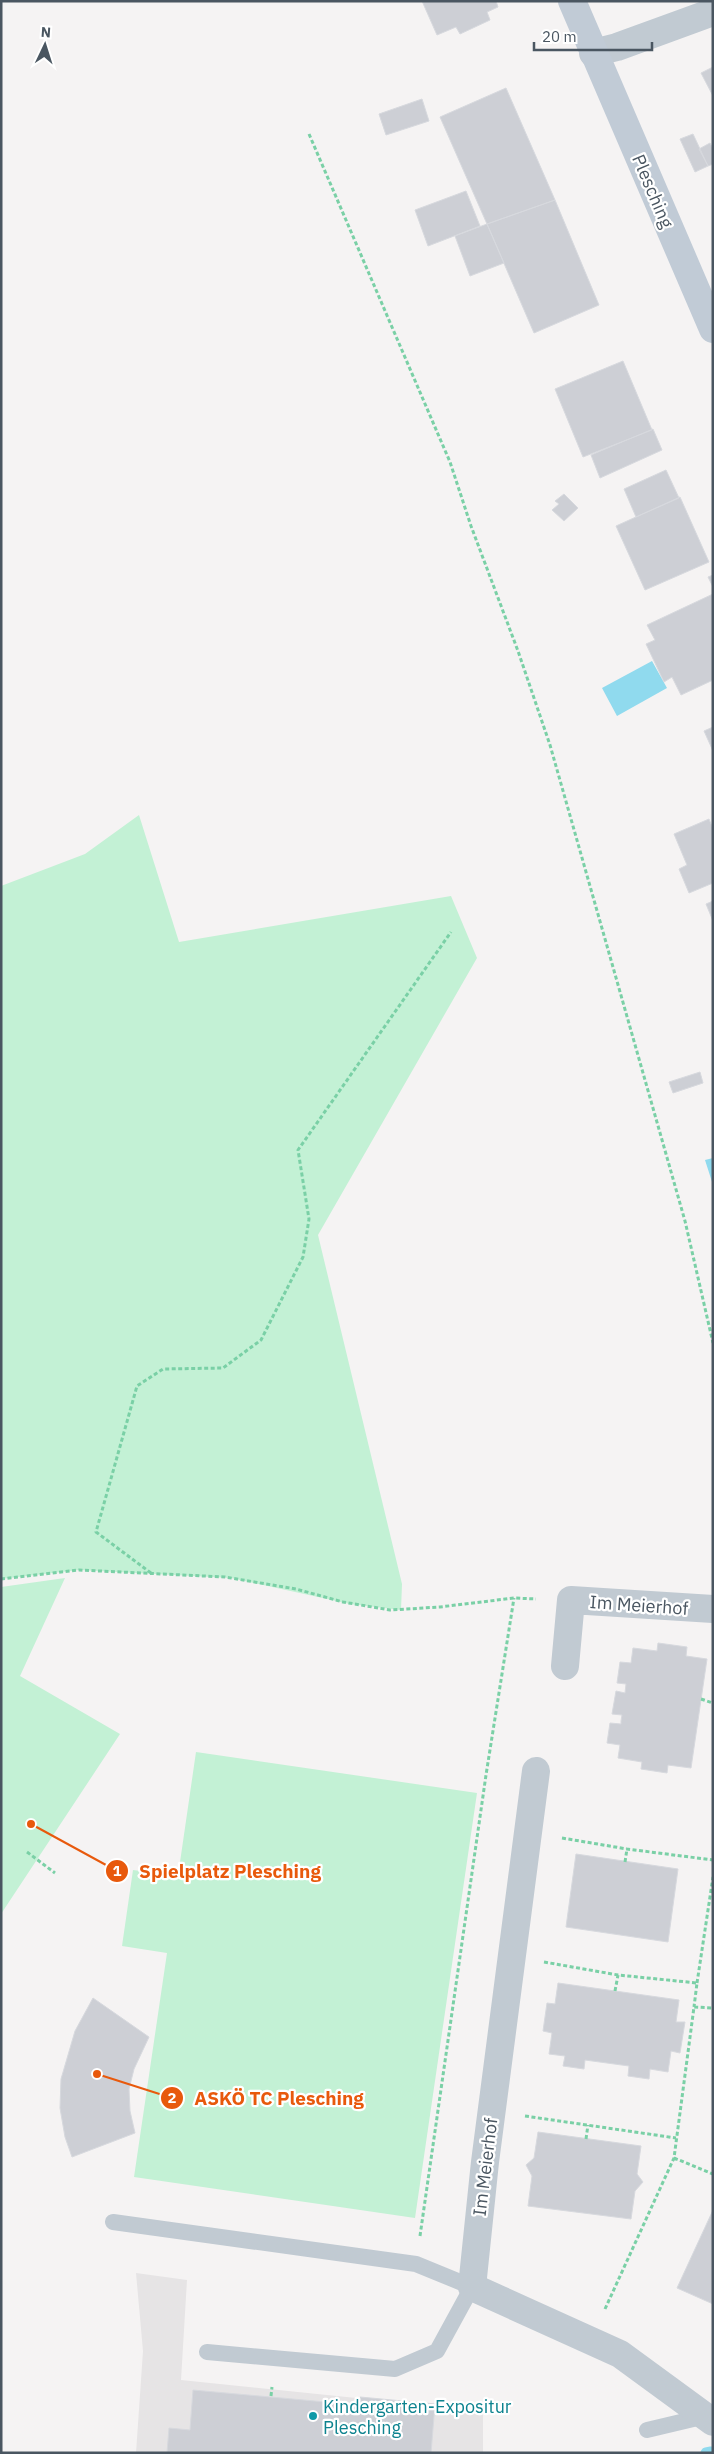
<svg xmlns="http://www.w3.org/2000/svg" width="714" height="2454" font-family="'IBM Plex Sans',sans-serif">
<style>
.education{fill:#e6e4e5}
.green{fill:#c3f1d5}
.water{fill:#90daee}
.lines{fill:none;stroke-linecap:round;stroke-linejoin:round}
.stream{stroke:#90daee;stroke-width:11}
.building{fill:#cdcfd5;stroke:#d7d9de}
.path{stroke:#7ad0a6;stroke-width:3;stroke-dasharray:4 2.5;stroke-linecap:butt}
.service{stroke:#c1cad2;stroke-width:16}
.minor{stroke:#c1cad2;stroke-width:28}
.secondary{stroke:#c1cbd6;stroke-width:28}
.culture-dot{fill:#0f9aa8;stroke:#fff;stroke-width:2}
.labels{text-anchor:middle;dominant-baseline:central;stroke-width:4.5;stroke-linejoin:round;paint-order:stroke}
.street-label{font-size:18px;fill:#4a5661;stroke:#fff}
.culture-label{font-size:18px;fill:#0d838f;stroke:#fff;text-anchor:start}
.leader{fill:none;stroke:#e8590c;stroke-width:2}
.callout-dot{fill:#e8590c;stroke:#fff;stroke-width:2}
.mark-label{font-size:15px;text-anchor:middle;font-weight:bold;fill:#fff}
.callout-label{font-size:19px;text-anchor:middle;font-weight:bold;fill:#e8590c;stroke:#fff;stroke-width:4.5;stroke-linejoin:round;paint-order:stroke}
</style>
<rect width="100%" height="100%" fill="#f5f3f3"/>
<path class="education" d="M136 2273 187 2280 181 2380 483 2411V2453H136L143 2351Z"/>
<path class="green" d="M139 815 179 942 451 896 477 958 318 1235 402 1584 401 1610 350 1604 231 1578 79 1570 1 1579V886L85 854Z
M65 1578 20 1676 120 1734 1 1914V1587Z
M196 1752 477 1793 415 2218 134 2177 167 1953 122 1946 133 1870 178 1876Z"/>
<path class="water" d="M652 661 667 688 617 716 602 688Z
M713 1158V1185L705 1160Z"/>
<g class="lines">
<path class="stream" d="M706 2453 711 2452"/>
</g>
<path class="building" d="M422 1H496L498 7 487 12 490 20 460 34 456 27 437 35Z
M713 67V96L701 73Z
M506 88 555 200 487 224 440 117Z
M422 99 429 121 386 135 379 114Z
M693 134 708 166 695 172 680 139Z
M710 143 713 149V164L708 166 699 149Z
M466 191 480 226 428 246 415 210Z
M555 200 599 305 534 333 487 224Z
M487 224 504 263 470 276 455 236Z
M623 361 652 430 583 457 555 389Z
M653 429 662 450 600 478 591 455Z
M666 470 679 498 636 517 624 489Z
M564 494 578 508 564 521 552 510 559 504 555 501Z
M680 497 709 562 645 590 616 526Z
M713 575V587L708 577Z
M713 594V680L681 695 672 677 664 682 646 644 655 640 647 625Z
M713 727V751L704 731Z
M709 819 713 829V883L689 893 679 869 687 865 674 834Z
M713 901V921L706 904Z
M700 1072 703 1083 673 1093 669 1082Z
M658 1643 687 1647 686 1656 707 1659 691 1768 668 1765 667 1773 641 1769 642 1762 618 1758 620 1745 607 1743 610 1723 621 1724V1721L622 1715 612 1714 616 1691 625 1693 626 1684 617 1683 620 1662 631 1663 633 1648 657 1651Z
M576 1854 678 1869 668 1942 566 1927Z
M558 1983 679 2000 676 2022H685L680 2053 671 2051 668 2072 650 2069 649 2079 628 2076 629 2066 585 2060 584 2069 563 2066 565 2056 549 2054 552 2033 543 2031 547 2003 555 2004Z
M93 1998 149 2037 134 2069 129 2089 130 2111 135 2133 72 2157 65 2137 60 2108 61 2079 75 2031Z
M538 2132 641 2146 637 2174 643 2182 635 2191 631 2219 528 2206 532 2176 526 2165 534 2158Z
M713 2210V2304L677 2288Z
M193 2390 359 2405 360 2397 435 2404 431 2453H167L169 2428 190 2430Z"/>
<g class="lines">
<path class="path" d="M309 134 450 462 471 526 518 651 550 745 685 1221 713 1343
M151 1573 96 1532 137 1386 163 1369 223 1368 261 1340 303 1257 309 1219 298 1150 451 932
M1 1579 79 1570 225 1577 296 1589 343 1602 390 1610 440 1607 514 1598 536 1599
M701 1699 713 1703
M562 1838 627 1849 713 1860
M27 1852 55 1873
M625 1862 627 1849
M544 1962 618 1975 697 1983 694 2007
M697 1983 713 1877
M615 1991 618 1975
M525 2116 676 2138
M586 2139 588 2125
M674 2158 713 2174
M420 2236 486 1775 514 1598
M605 2309 674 2158 694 2007 713 2008
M271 2396 272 2387"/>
<path class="service" d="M113 2222 416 2264 472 2287 437 2351 395 2369 207 2352
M647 2430 706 2416"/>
<path class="minor" d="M593 53 617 47 713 12
M565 1666 571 1600 713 1609
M536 1771 485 2162 472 2287 620 2354 713 2422"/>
<path class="secondary" d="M572 1 713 329"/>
</g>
<circle class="culture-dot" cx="313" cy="2416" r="5"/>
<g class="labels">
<g class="street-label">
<text transform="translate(653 191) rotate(67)">Plesching</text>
<text transform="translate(639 1605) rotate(4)">Im Meierhof</text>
<text transform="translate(485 2167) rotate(-83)">Im Meierhof</text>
</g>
<g class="culture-label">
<text x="323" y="2406">Kindergarten-Expositur<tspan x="323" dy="21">Plesching</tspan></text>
</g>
</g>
<path class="leader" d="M31 1824L117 1871M97 2074L172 2098"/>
<g class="callout-dot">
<circle cx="31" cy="1824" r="5"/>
<circle cx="97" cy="2074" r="5"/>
<circle cx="117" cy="1871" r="12"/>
<circle cx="172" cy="2098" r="12"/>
</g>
<g class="mark-label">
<text x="117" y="1876">1</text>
<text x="172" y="2103">2</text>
</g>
<g class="callout-label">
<text x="230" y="1878">Spielplatz Plesching</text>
<text x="279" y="2105">ASKÖ TC Plesching</text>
</g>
<rect width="714" height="2454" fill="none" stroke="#4a5661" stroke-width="5"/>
<g transform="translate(45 45) rotate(4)" stroke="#ffffff" stroke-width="4" paint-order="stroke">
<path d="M0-4L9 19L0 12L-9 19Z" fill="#4a5661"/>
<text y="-8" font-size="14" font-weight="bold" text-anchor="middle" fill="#4a5661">N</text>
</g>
<path d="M534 42v8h118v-8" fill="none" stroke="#4a5661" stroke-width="2.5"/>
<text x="542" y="42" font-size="15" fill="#4a5661" stroke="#ffffff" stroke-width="4" paint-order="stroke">20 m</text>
</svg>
